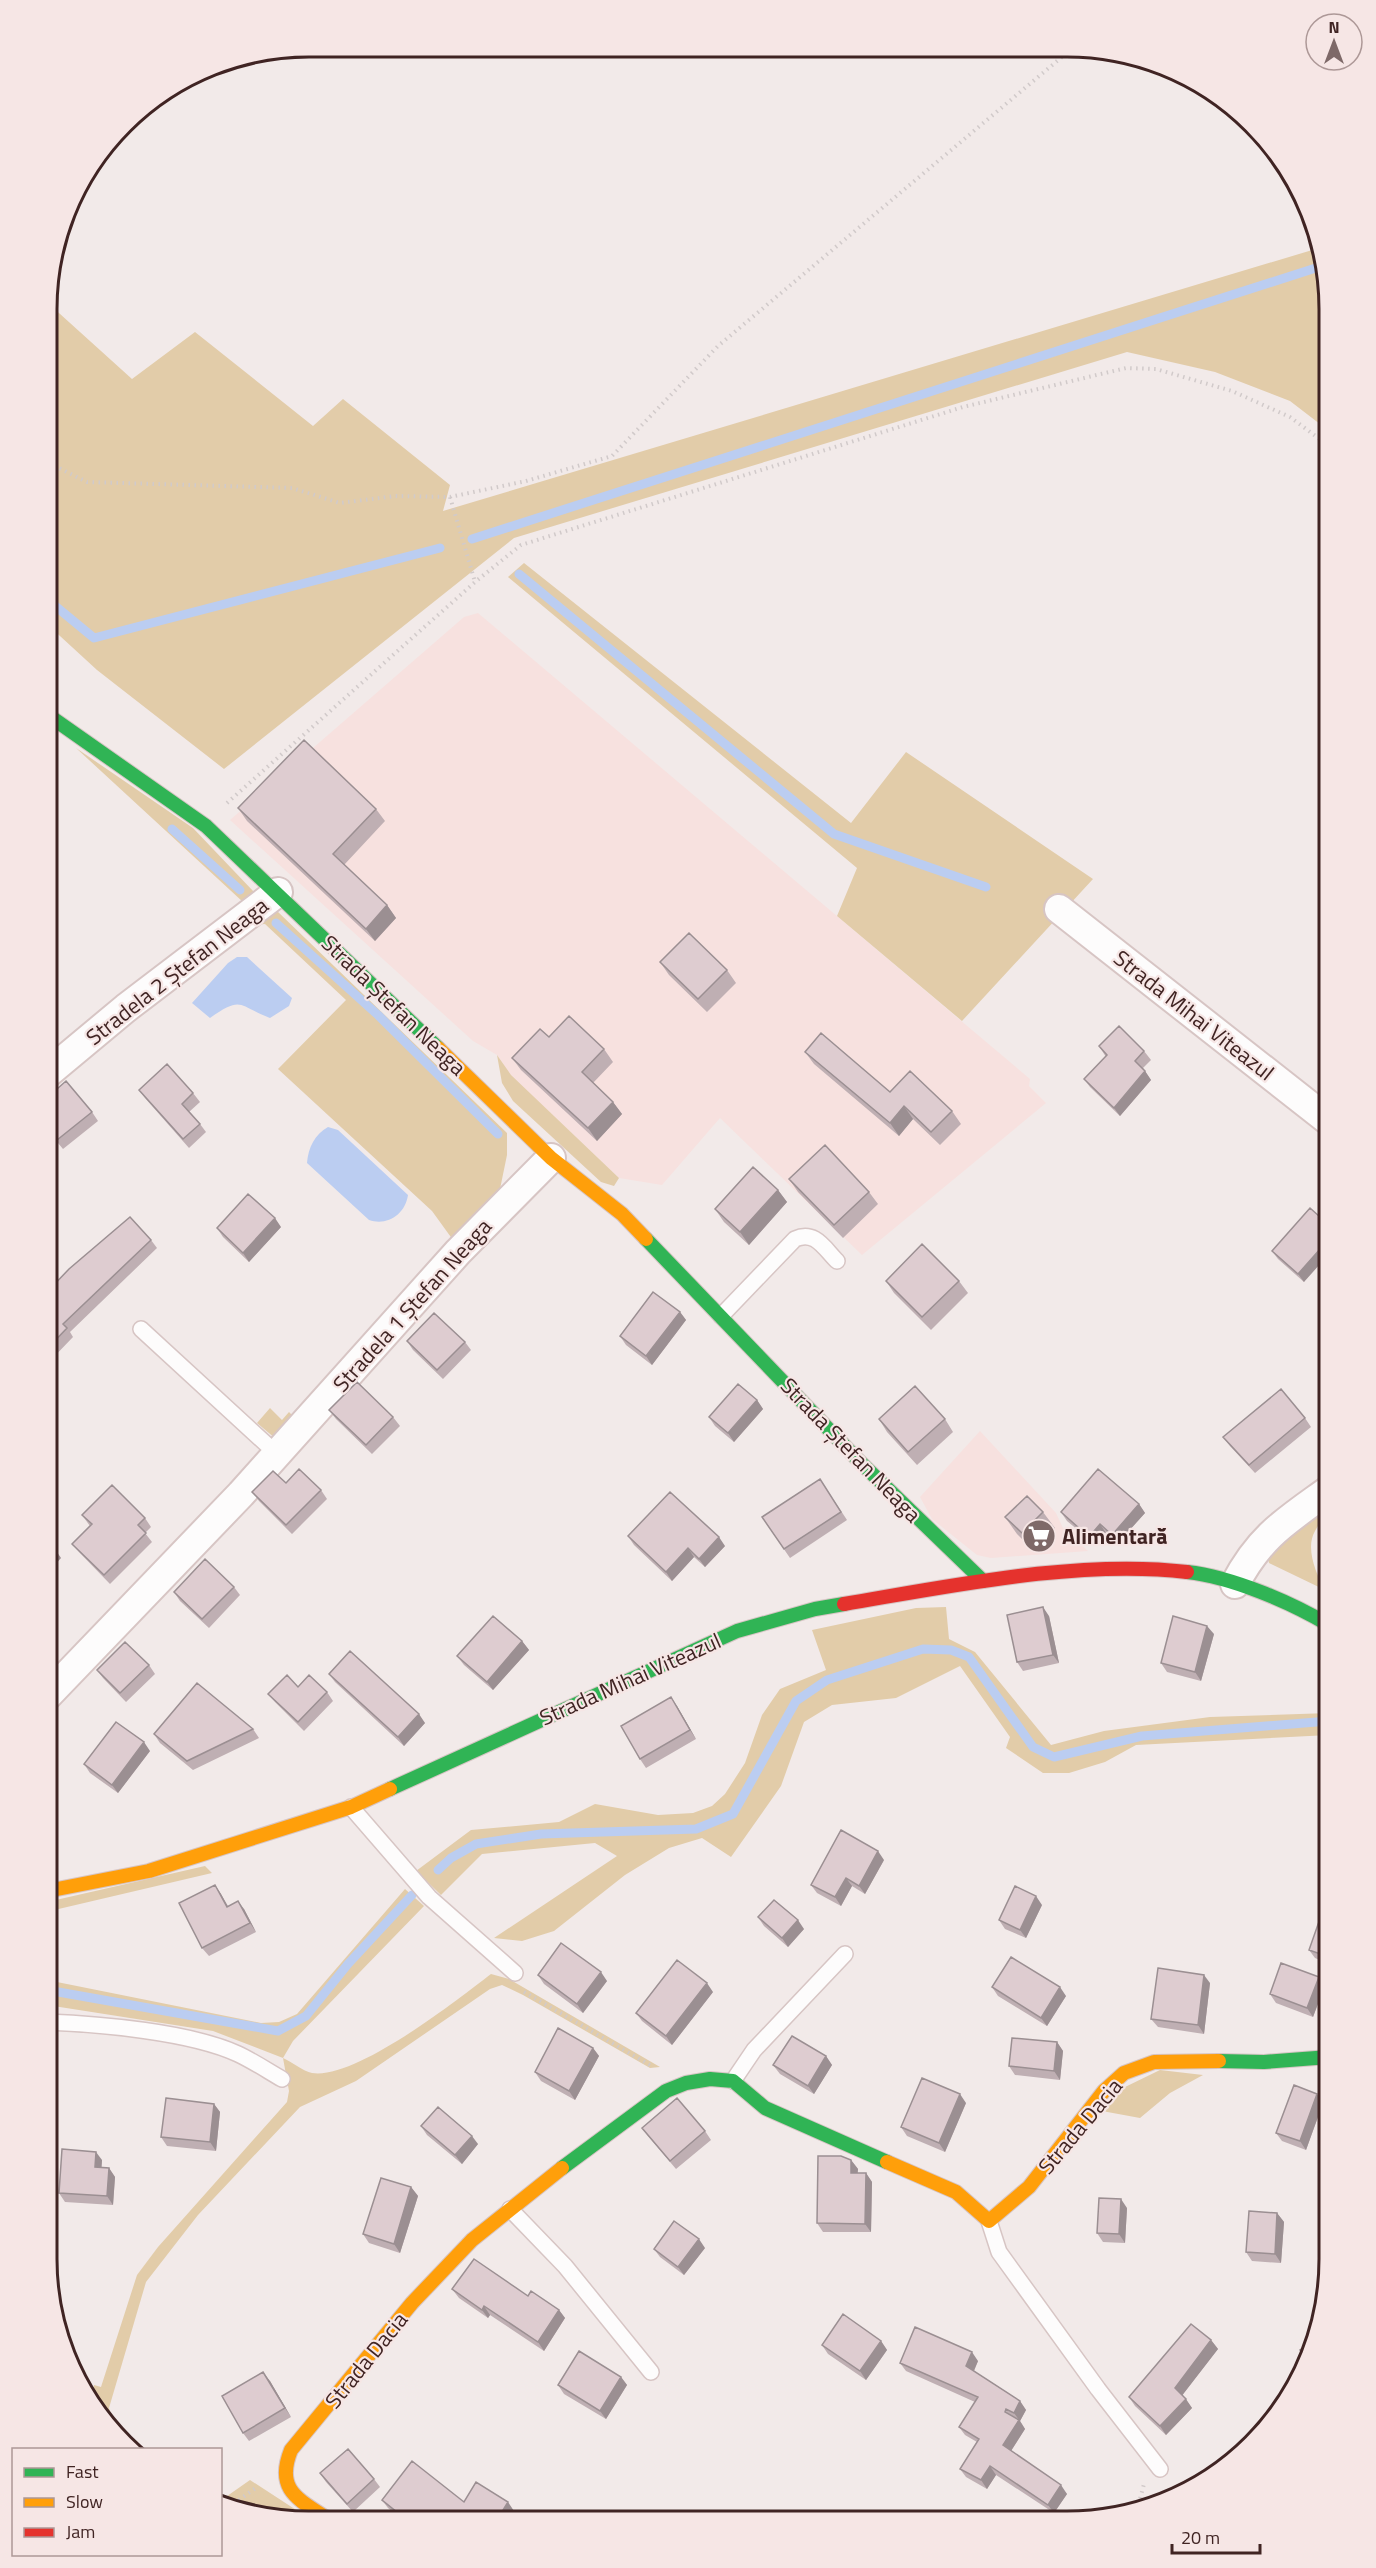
<svg xmlns="http://www.w3.org/2000/svg" width="1376" height="2568" font-family="'Titillium Web',sans-serif">
<style>
.built{fill:#f7e1df}
.green{fill:#e2cca9}
.water{fill:#bbcdf1}
.lines{fill:none;stroke-linecap:round;stroke-linejoin:round}
.stream{stroke:#bbcdf1;stroke-width:9}
.lane-casing{stroke:#d7c5c4;stroke-width:18}
.street-casing{stroke:#d7c5c4;stroke-width:32}
.fast-casing{stroke:#d7c5c4;stroke-width:16}
.slow-casing{stroke:#d7c5c4;stroke-width:16}
.jam-casing{stroke:#d7c5c4;stroke-width:16}
.path{stroke:#d1caca;stroke-width:4;stroke-dasharray:1.5 4.5;stroke-linecap:butt}
.lane{stroke:#fdfcfc;stroke-width:15}
.street{stroke:#fdfcfc;stroke-width:28}
.fast{stroke:#30b455;stroke-width:14}
.slow{stroke:#ff9f0a;stroke-width:14}
.jam{stroke:#e5322d;stroke-width:14}
.wall{fill:#bfafb3}
.shaded-wall{fill:#9b8f92}
.building{fill:#deccd0;stroke:#9b8f92;stroke-width:1.5}
.labels{text-anchor:middle;dominant-baseline:central;stroke-width:4.5;stroke-linejoin:round;paint-order:stroke}
.street-label{font-size:22px;fill:#402423;stroke:#f6e6e5}
.poi-label{font-size:22px;font-weight:bold;fill:#402423;stroke:#f6e6e5;text-anchor:start}
.rim{fill:none;stroke:#402423;stroke-width:3}
</style>
<rect width="100%" height="100%" fill="#f2eae9"/>
<path class="built" d="M478 613 1030 1079 1029 1086 1046 1103 862 1255 720 1118 662 1185 619 1178 510 1075 497 1055 473 1041 230 820 464 617Z
M980 1431 1056 1513 1063 1528 1088 1551 991 1558 977 1555 932 1519 920 1497Z"/>
<path class="green" d="M1319 248 1329 309V431L1290 401 1215 372 1127 352 514 538 224 769 97 670 48 625 49 304 132 379 195 332 313 426 343 399 450 485 443 511Z
M524 563 851 823 906 752 1093 879 962 1021 837 916 857 868 508 577Z
M76 748 193 828 254 892 243 902Z
M277 911 507 1133V1155L500 1189 453 1240 432 1211 278 1069 346 1000 265 924 250 925Z
M497 1055 511 1075 619 1178 614 1186 601 1182 513 1101 502 1083Z
M270 1408 282 1420 289 1412 295 1418 276 1439 257 1423Z
M1329 1501C1329 1514 1321 1520 1315 1531 1305 1548 1316 1574 1325 1590L1269 1563 1267 1552Z
M946 1607 949 1639 975 1652 1051 1745 1104 1731 1210 1717 1329 1713V1735L1136 1745 1105 1762 1069 1773H1043L1006 1748 1010 1737 960 1666 896 1698 832 1705 804 1722 781 1786 731 1857 702 1838 669 1848 625 1875 554 1931 522 1941 494 1938 617 1856 595 1843 482 1854 441 1895 416 1871 471 1830 559 1822 595 1804 658 1815 693 1813 712 1806 725 1794 745 1763 762 1715 780 1689 826 1670 812 1630 916 1608Z
M205 1866 212 1873 50 1911 47 1927V1902Z
M405 1889 424 1906 293 2041 283 2058C292 2062 303 2071 312 2073 355 2080 456 2001 491 1974L509 1979 660 2067 650 2068 523 1995 502 1985 490 1989 356 2081 300 2107 198 2215 146 2282 109 2408 119 2437 91 2405 94 2385 101 2387 137 2275 158 2247 287 2102 289 2091 283 2058 213 2031 47 2005V1980L261 2023 279 2022 297 2014Z
M1160 2070 1203 2075 1170 2093 1140 2118 1102 2111 1123 2088Z
M250 2480 310 2519H275L221 2505 220 2501Z"/>
<path class="water" d="M237 957H247L292 998 289 1006 270 1018C238 1006 243 995 210 1018L192 1003 228 963Z
M328 1127 338 1130 408 1195C405 1215 387 1226 369 1220L307 1163C308 1148 315 1134 328 1127Z"/>
<g class="lines">
<path class="stream" d="M472 539 1322 266
M519 574 834 834 986 887
M48 600 94 638 440 548
M172 829 240 890
M276 923 378 1015 498 1134
M438 1870 451 1858 476 1844 541 1834 696 1829 733 1814 796 1701 827 1680 923 1649 951 1650 969 1657 1033 1747 1054 1757 1142 1736 1329 1721
M47 1990 278 2031 306 2016 348 1964 412 1895"/>
<defs>
<path id="lane" d="M721 1316 795 1239C815 1230 824 1248 837 1261
M141 1329 277 1454
M351 1807 429 1897 515 1973
M47 2022C99 2024 191 2032 238 2054 253 2061 268 2071 282 2079
M733 2081 754 2050 845 1954
M510 2209 565 2266 651 2372
M989 2221 999 2252 1098 2389 1160 2469"/>
<path id="street" d="M1059 909 1329 1121
M48 1073 126 1008 278 892
M1235 1584C1260 1536 1286 1521 1329 1490
M47 1696 241 1494 458 1252 551 1158"/>
<path id="fast" d="M48 715 206 826 438 1048
M646 1239 860 1462 983 1581
M1187 1572C1232 1577 1290 1602 1329 1625
M390 1789 737 1631 815 1609 844 1604
M1219 2061 1264 2062 1329 2057
M562 2168 666 2091 686 2083 710 2079 733 2081 765 2108 887 2162"/>
<path id="slow" d="M438 1048 551 1158 622 1214 646 1239
M47 1891 149 1871 351 1807 390 1789
M887 2162 956 2192 989 2221 1029 2187 1104 2091 1124 2073 1154 2062 1219 2061
M328 2519C298 2499 275 2490 291 2450L412 2303 472 2240 562 2168"/>
<path id="jam" d="M844 1604C951 1586 1080 1559 1187 1572"/>
</defs>
<use href="#lane" class="lane-casing"/>
<use href="#street" class="street-casing"/>
<use href="#fast" class="fast-casing"/>
<use href="#slow" class="slow-casing"/>
<use href="#jam" class="jam-casing"/>
<path class="path" d="M49 463 87 482 292 488 340 503 395 496 450 497 526 481 612 456 718 346 1069 51
M450 497 475 582
M227 803 475 582 521 545 963 407 1126 368 1156 369 1232 391 1290 417 1329 446
M524 1992 650 2065
M229 2507 257 2487
M1137 2510 1144 2484"/>
<use href="#lane" class="lane"/>
<use href="#street" class="street"/>
<use href="#fast" class="fast"/>
<use href="#slow" class="slow"/>
<use href="#jam" class="jam"/>
</g>
<path class="wall" d="M238 808 376 809 385 821 344 865 387 905 396 918 375 941 247 821Z
M660 962 727 970 736 983 707 1012 669 975Z
M549 1037 604 1049 613 1062 593 1083 613 1102 622 1114 597 1141 521 1070 512 1058Z
M1099 1046 1144 1051 1151 1060 1143 1068 1151 1080 1120 1116 1090 1087 1084 1079 1106 1057Z
M805 1052 890 1092 952 1111 961 1124 940 1145 913 1119 899 1136 814 1064Z
M139 1090 193 1093 200 1102 189 1112 200 1124 206 1132 189 1148 145 1098Z
M48 1097 92 1112 98 1121 63 1149 48 1131Z
M789 1179 869 1192 878 1204 843 1238 798 1192Z
M778 1190 787 1202 749 1245 724 1222 715 1209Z
M1329 1225 1304 1282 1278 1259 1272 1251Z
M281 1227 249 1262 223 1237 217 1228Z
M151 1240 157 1248 70 1332 73 1337 48 1363V1291Z
M886 1281H959L968 1293 931 1330 894 1293Z
M680 1312 686 1320 652 1365 626 1345 620 1336Z
M407 1341 465 1342 471 1350 443 1379 413 1350Z
M757 1400 763 1409 734 1442 715 1426 709 1417Z
M329 1410 393 1417 400 1426 372 1454 336 1419Z
M1305 1418 1311 1427 1255 1473 1230 1446 1223 1437Z
M879 1419H945L953 1432 917 1465 887 1432Z
M820 1479 847 1520 790 1558 762 1517Z
M321 1490 327 1499 292 1534 259 1501 252 1492Z
M1139 1504 1145 1513 1118 1543 1106 1533 1096 1545 1067 1521 1061 1512Z
M1043 1512 1055 1528 1033 1550 1017 1534 1005 1517Z
M82 1515 145 1518 151 1527 145 1533 152 1542 110 1584 79 1552 72 1544 90 1526Z
M628 1536 725 1546 705 1567 694 1557 672 1581 634 1545Z
M234 1587 240 1595 209 1628 180 1601 174 1592Z
M1049 1616 1059 1663 1023 1671 1017 1662Z
M1214 1634 1201 1681 1167 1672 1161 1663Z
M522 1641 529 1650 493 1690 464 1665 457 1656Z
M149 1665 155 1674 126 1702 103 1678 97 1670Z
M329 1674 425 1723 404 1746 335 1682Z
M327 1692 333 1701 304 1731 275 1702 268 1694Z
M677 1706 696 1739 646 1768 640 1759Z
M253 1729 259 1738 193 1770 160 1743 154 1734Z
M150 1751 118 1793 90 1773 84 1764Z
M884 1860 865 1894 852 1886 841 1906 817 1893 811 1885Z
M215 1885 221 1894 228 1906 244 1909 256 1932 209 1956 202 1948Z
M1042 1905 1026 1938 1005 1929 999 1920Z
M1329 1916V1964L1315 1958 1309 1950Z
M758 1917 804 1929 788 1947 764 1926Z
M538 1975 607 1981 583 2013 544 1984Z
M1210 1983 1204 2034 1158 2027 1151 2019Z
M1325 1985 1313 2017 1276 2003 1270 1994Z
M992 1987 1066 1996 1047 2026 998 1996Z
M713 1992 672 2045 642 2021 636 2013Z
M1057 2042 1063 2051 1060 2080 1015 2075 1009 2066Z
M593 2048 599 2056 575 2100 541 2081 535 2072Z
M826 2056 832 2065 814 2094 780 2074 773 2065Z
M966 2103 945 2152 907 2136 901 2127Z
M1323 2103 1306 2150 1282 2141 1276 2133Z
M214 2104 220 2112 216 2151 167 2146 161 2137Z
M421 2126 478 2144 462 2164 427 2135Z
M642 2128 705 2131 711 2140 676 2169 648 2136Z
M102 2160 101 2168H109L115 2177 113 2205 65 2202 59 2193Z
M851 2160 858 2169 857 2173H866L872 2182 871 2232H823L817 2223Z
M411 2187 418 2196 400 2253 369 2243 363 2234Z
M1127 2208 1125 2243 1103 2242 1097 2233Z
M1277 2213 1284 2222 1281 2263 1252 2261 1246 2252Z
M705 2248 684 2275 660 2257 654 2249Z
M452 2289 528 2296 559 2310 565 2318 544 2351 490 2315 488 2318 459 2298Z
M1211 2340 1218 2349 1182 2395 1192 2408 1166 2435 1135 2406 1129 2397Z
M881 2341 887 2350 866 2380 828 2354 822 2345Z
M978 2361 974 2371 1020 2401 1026 2410 1020 2421 1025 2429 1011 2451 1067 2494 1054 2513 996 2475 987 2489 966 2477 960 2469 977 2442 965 2435 959 2427 975 2402 906 2371 900 2363Z
M621 2377 627 2385 606 2419 564 2394 558 2385Z
M270 2381 291 2417 249 2441 243 2433Z
M320 2473 374 2479 380 2487 353 2512 326 2482Z
M382 2500 464 2502 514 2511 509 2520H402L388 2508Z"/>
<path class="shaded-wall" d="M387 905 396 918 375 941 366 929Z
M1145 1071 1151 1080 1120 1116 1114 1108Z
M613 1102 622 1114 597 1141 588 1128Z
M904 1106 913 1119 899 1136 890 1123Z
M778 1190 787 1202 749 1245 740 1232Z
M275 1218 281 1227 249 1262 243 1253Z
M1329 1239V1254L1304 1282 1298 1274Z
M680 1312 686 1320 652 1365 646 1356Z
M757 1400 763 1409 734 1442 728 1433Z
M1139 1504 1145 1513 1118 1543 1112 1535Z
M1100 1524 1106 1533 1096 1545 1089 1537Z
M719 1537 725 1546 705 1567 699 1559Z
M688 1548 694 1557 672 1581 666 1572Z
M55 1549 61 1558 47 1574V1558Z
M1043 1607 1049 1616 1059 1663 1053 1655Z
M1207 1626 1214 1634 1201 1681 1195 1672Z
M522 1641 529 1650 493 1690 487 1682Z
M671 1697 677 1706 696 1739 690 1730Z
M419 1714 425 1723 404 1746 398 1737Z
M144 1742 150 1751 118 1793 112 1785Z
M50 1794 56 1803 47 1815V1798Z
M878 1851 884 1860 865 1894 859 1886Z
M846 1878 852 1886 841 1906 835 1897Z
M215 1885 221 1894 233 1916 227 1907Z
M1036 1896 1042 1905 1026 1938 1020 1930Z
M238 1901 244 1909 256 1932 250 1923Z
M798 1920 804 1929 788 1947 782 1938Z
M601 1972 607 1981 583 2013 577 2004Z
M1204 1975 1210 1983 1204 2034 1198 2025Z
M1319 1977 1325 1985 1313 2017 1307 2008Z
M707 1983 713 1992 672 2045 666 2036Z
M1060 1987 1066 1996 1047 2026 1041 2018Z
M1057 2042 1063 2051 1060 2080 1054 2071Z
M593 2048 599 2056 575 2100 569 2091Z
M826 2056 832 2065 814 2094 808 2086Z
M960 2094 966 2103 945 2152 939 2143Z
M1317 2094 1323 2103 1306 2150 1300 2141Z
M214 2104 220 2112 216 2151 210 2142Z
M472 2136 478 2144 462 2164 455 2155Z
M96 2152 102 2160 101 2176 95 2167Z
M851 2160 858 2169 857 2182 851 2173Z
M109 2168 115 2177 113 2205 107 2196Z
M866 2173 872 2182 871 2232 865 2224Z
M411 2187 418 2196 400 2253 394 2244Z
M1121 2199 1127 2208 1125 2243 1119 2234Z
M1277 2213 1284 2222 1281 2263 1275 2254Z
M699 2239 705 2248 684 2275 678 2267Z
M484 2306 490 2315 488 2318 482 2310Z
M559 2310 565 2318 544 2351 538 2342Z
M1211 2340 1218 2349 1181 2397 1175 2388Z
M881 2341 887 2350 866 2380 860 2371Z
M972 2352 978 2361 972 2375 966 2366Z
M263 2372 270 2381 291 2417 285 2408Z
M621 2377 627 2385 606 2419 600 2411Z
M1186 2399 1192 2408 1166 2435 1160 2426Z
M1020 2401 1026 2410 1020 2421 1025 2429 1009 2454 1003 2445 1019 2420 1014 2413Z
M990 2466 996 2475 987 2489 981 2480Z
M1061 2485 1067 2494 1054 2513 1048 2505Z
M508 2502 514 2511 509 2520H497Z"/>
<path class="building" d="M304 740 376 809 333 854 387 905 366 929 238 808Z
M689 933 727 970 698 999 660 962Z
M569 1016 604 1049 582 1072 613 1102 588 1128 512 1058 540 1029 549 1037Z
M1119 1026 1144 1051 1135 1061 1145 1071 1114 1108 1084 1079 1107 1055 1099 1046Z
M821 1033 890 1092 910 1071 952 1111 931 1132 904 1106 890 1123 805 1052Z
M167 1064 193 1093 182 1104 200 1124 183 1139 139 1090Z
M66 1081 92 1112 57 1140 48 1130V1097Z
M825 1145 869 1192 834 1225 789 1179Z
M753 1167 778 1190 740 1232 715 1209Z
M248 1194 275 1218 243 1253 217 1228Z
M1310 1208 1329 1225V1239L1298 1274 1272 1251Z
M130 1217 151 1240 63 1324 67 1328 48 1348V1291L69 1269Z
M922 1244 959 1281 922 1317 886 1281Z
M653 1292 680 1312 646 1356 620 1336Z
M434 1313 465 1342 437 1370 407 1341Z
M357 1382 393 1417 366 1445 329 1410Z
M738 1384 757 1400 728 1433 709 1417Z
M915 1386 945 1419 908 1452 879 1419Z
M1281 1389 1305 1418 1249 1465 1223 1437Z
M299 1469 321 1490 286 1525 252 1492 273 1471 286 1483Z
M1098 1469 1139 1504 1112 1535 1100 1524 1089 1537 1061 1512Z
M820 1479 841 1512 784 1549 762 1517Z
M112 1485 145 1518 138 1525 146 1533 104 1575 72 1544 92 1524 82 1515Z
M670 1492 719 1537 699 1559 688 1548 666 1572 628 1536Z
M1027 1496 1043 1512 1022 1533 1005 1517Z
M47 1543 55 1549 47 1558Z
M205 1559 234 1587 202 1619 174 1592Z
M1043 1607 1053 1655 1017 1662 1007 1615Z
M493 1616 522 1641 487 1682 457 1656Z
M1173 1616 1207 1626 1195 1672 1161 1663Z
M125 1642 149 1665 120 1693 97 1670Z
M350 1651 419 1714 398 1737 329 1674Z
M287 1675 298 1687 309 1675 327 1692 298 1722 268 1694Z
M197 1683 253 1729 187 1761 154 1734Z
M671 1697 690 1730 640 1759 621 1726Z
M116 1722 144 1742 112 1785 84 1764Z
M47 1792 50 1794 47 1798Z
M841 1830 878 1851 859 1886 846 1878 835 1897 811 1885Z
M215 1885 227 1907 238 1901 250 1923 202 1948 179 1903Z
M1015 1886 1036 1896 1020 1930 999 1920Z
M774 1900 798 1920 782 1938 758 1917Z
M1322 1913 1329 1916V1957L1309 1950Z
M561 1943 601 1972 577 2004 538 1975Z
M1011 1957 1060 1987 1041 2018 992 1987Z
M677 1960 707 1983 666 2036 636 2013Z
M1281 1963 1319 1977 1307 2008 1270 1994Z
M1158 1968 1204 1975 1198 2025 1151 2019Z
M558 2028 593 2048 569 2091 535 2072Z
M792 2036 826 2056 808 2086 773 2065Z
M1012 2038 1057 2042 1054 2071 1009 2066Z
M922 2078 960 2094 939 2143 901 2127Z
M1294 2085 1317 2094 1300 2141 1276 2133Z
M166 2098 214 2104 210 2142 161 2137Z
M677 2098 705 2131 670 2161 642 2128Z
M438 2107 472 2136 455 2155 421 2126Z
M62 2149 96 2152 95 2167 109 2168 107 2196 59 2193Z
M818 2156H841L851 2160V2173H866L865 2224 817 2223Z
M381 2178 411 2187 394 2244 363 2234Z
M1099 2198 1121 2199 1119 2234 1097 2233Z
M1249 2211 1277 2213 1275 2254 1246 2252Z
M674 2221 699 2239 678 2267 654 2249Z
M474 2259 528 2296 531 2291 559 2310 538 2342 484 2306 482 2310 452 2289Z
M843 2314 881 2341 860 2371 822 2345Z
M1191 2324 1211 2340 1175 2388 1186 2399 1160 2426 1129 2397Z
M915 2327 972 2352 966 2366 1020 2401 1014 2413 1006 2409 1005 2412 1019 2420 1003 2445 1061 2485 1048 2505 990 2466 981 2480 960 2469 979 2439 959 2427 978 2397 900 2363Z
M1314 2341 1310 2359 1308 2362 1300 2350Z
M579 2351 621 2377 600 2411 558 2385Z
M263 2372 285 2408 243 2433 222 2396Z
M348 2449 374 2479 347 2504 320 2473Z
M412 2461 464 2502 476 2482 508 2502 497 2520H407L382 2500Z"/>
<defs>
<symbol id="supermarket-disc" viewBox="-11 -11 22 22"><circle r="9.5" fill="#7e6968" stroke="#f6e6e5"/><path d="M-6-5.5h2.5l.6 2H6L4.5 2H-2.5L-4.4-4H-6ZM-1.5 3.2a1.3 1.3 0 1 0 .1 0ZM3 3.2a1.3 1.3 0 1 0 .1 0Z" fill="#fff"/></symbol>
</defs>
<g fill-rule="evenodd">
<use href="#supermarket-disc" x="1020" y="1517" width="38" height="38"/>
</g>
<g class="labels">
<g class="street-label">
<text transform="translate(177 971) rotate(-38)">Stradela 2 Ștefan Neaga</text>
<text transform="translate(394 1005) rotate(44)">Strada Ștefan Neaga</text>
<text transform="translate(1194 1015) rotate(38)">Strada Mihai Viteazul</text>
<text transform="translate(412 1305) rotate(-48)">Stradela 1 Ștefan Neaga</text>
<text transform="translate(851 1450) rotate(46)">Strada Ștefan Neaga</text>
<text transform="translate(630 1679) rotate(-24)">Strada Mihai Viteazul</text>
<text transform="translate(1080 2126) rotate(-50)">Strada Dacia</text>
<text transform="translate(366 2360) rotate(-51)">Strada Dacia</text>
</g>
<g class="poi-label">
<text x="1062" y="1536">Alimentară</text>
</g>
</g>
<path d="M0 0H1376V2568H0ZM309 57H1067A252 252 0 0 1 1319 309V2259A252 252 0 0 1 1067 2511H309A252 252 0 0 1 57 2259V309A252 252 0 0 1 309 57Z" fill="#f6e6e5" fill-rule="evenodd"/>
<path class="rim" d="M309 57H1067A252 252 0 0 1 1319 309V2259A252 252 0 0 1 1067 2511H309A252 252 0 0 1 57 2259V309A252 252 0 0 1 309 57Z"/>
<rect x="12" y="2448" width="210" height="108" fill="#f6e6e5" stroke="#ad9897" stroke-width="1.5"/>
<rect x="24" y="2468" width="30" height="9" fill="#30b455" stroke="#ad9897" stroke-width="1.5"/>
<text x="66" y="2478" font-size="18" fill="#402423">Fast</text>
<rect x="24" y="2498" width="30" height="9" fill="#ff9f0a" stroke="#ad9897" stroke-width="1.5"/>
<text x="66" y="2508" font-size="18" fill="#402423">Slow</text>
<rect x="24" y="2528" width="30" height="9" fill="#e5322d" stroke="#ad9897" stroke-width="1.5"/>
<text x="66" y="2538" font-size="18" fill="#402423">Jam</text>
<g transform="translate(1334 42)"><circle r="28" fill="#f6e6e5" stroke="#ad9897" stroke-width="1.5"/>
<path d="M0-4.5L10 22L0 15L-10 22Z" fill="#7e6968"/>
<text y="-9" font-size="16" font-weight="bold" text-anchor="middle" fill="#402423">N</text>
</g>
<path d="M1172 2544v9h88v-9" fill="none" stroke="#402423" stroke-width="3"/>
<text x="1181" y="2544" font-size="18" fill="#402423" stroke="#f6e6e5" stroke-width="4.5" paint-order="stroke">20 m</text>
</svg>
